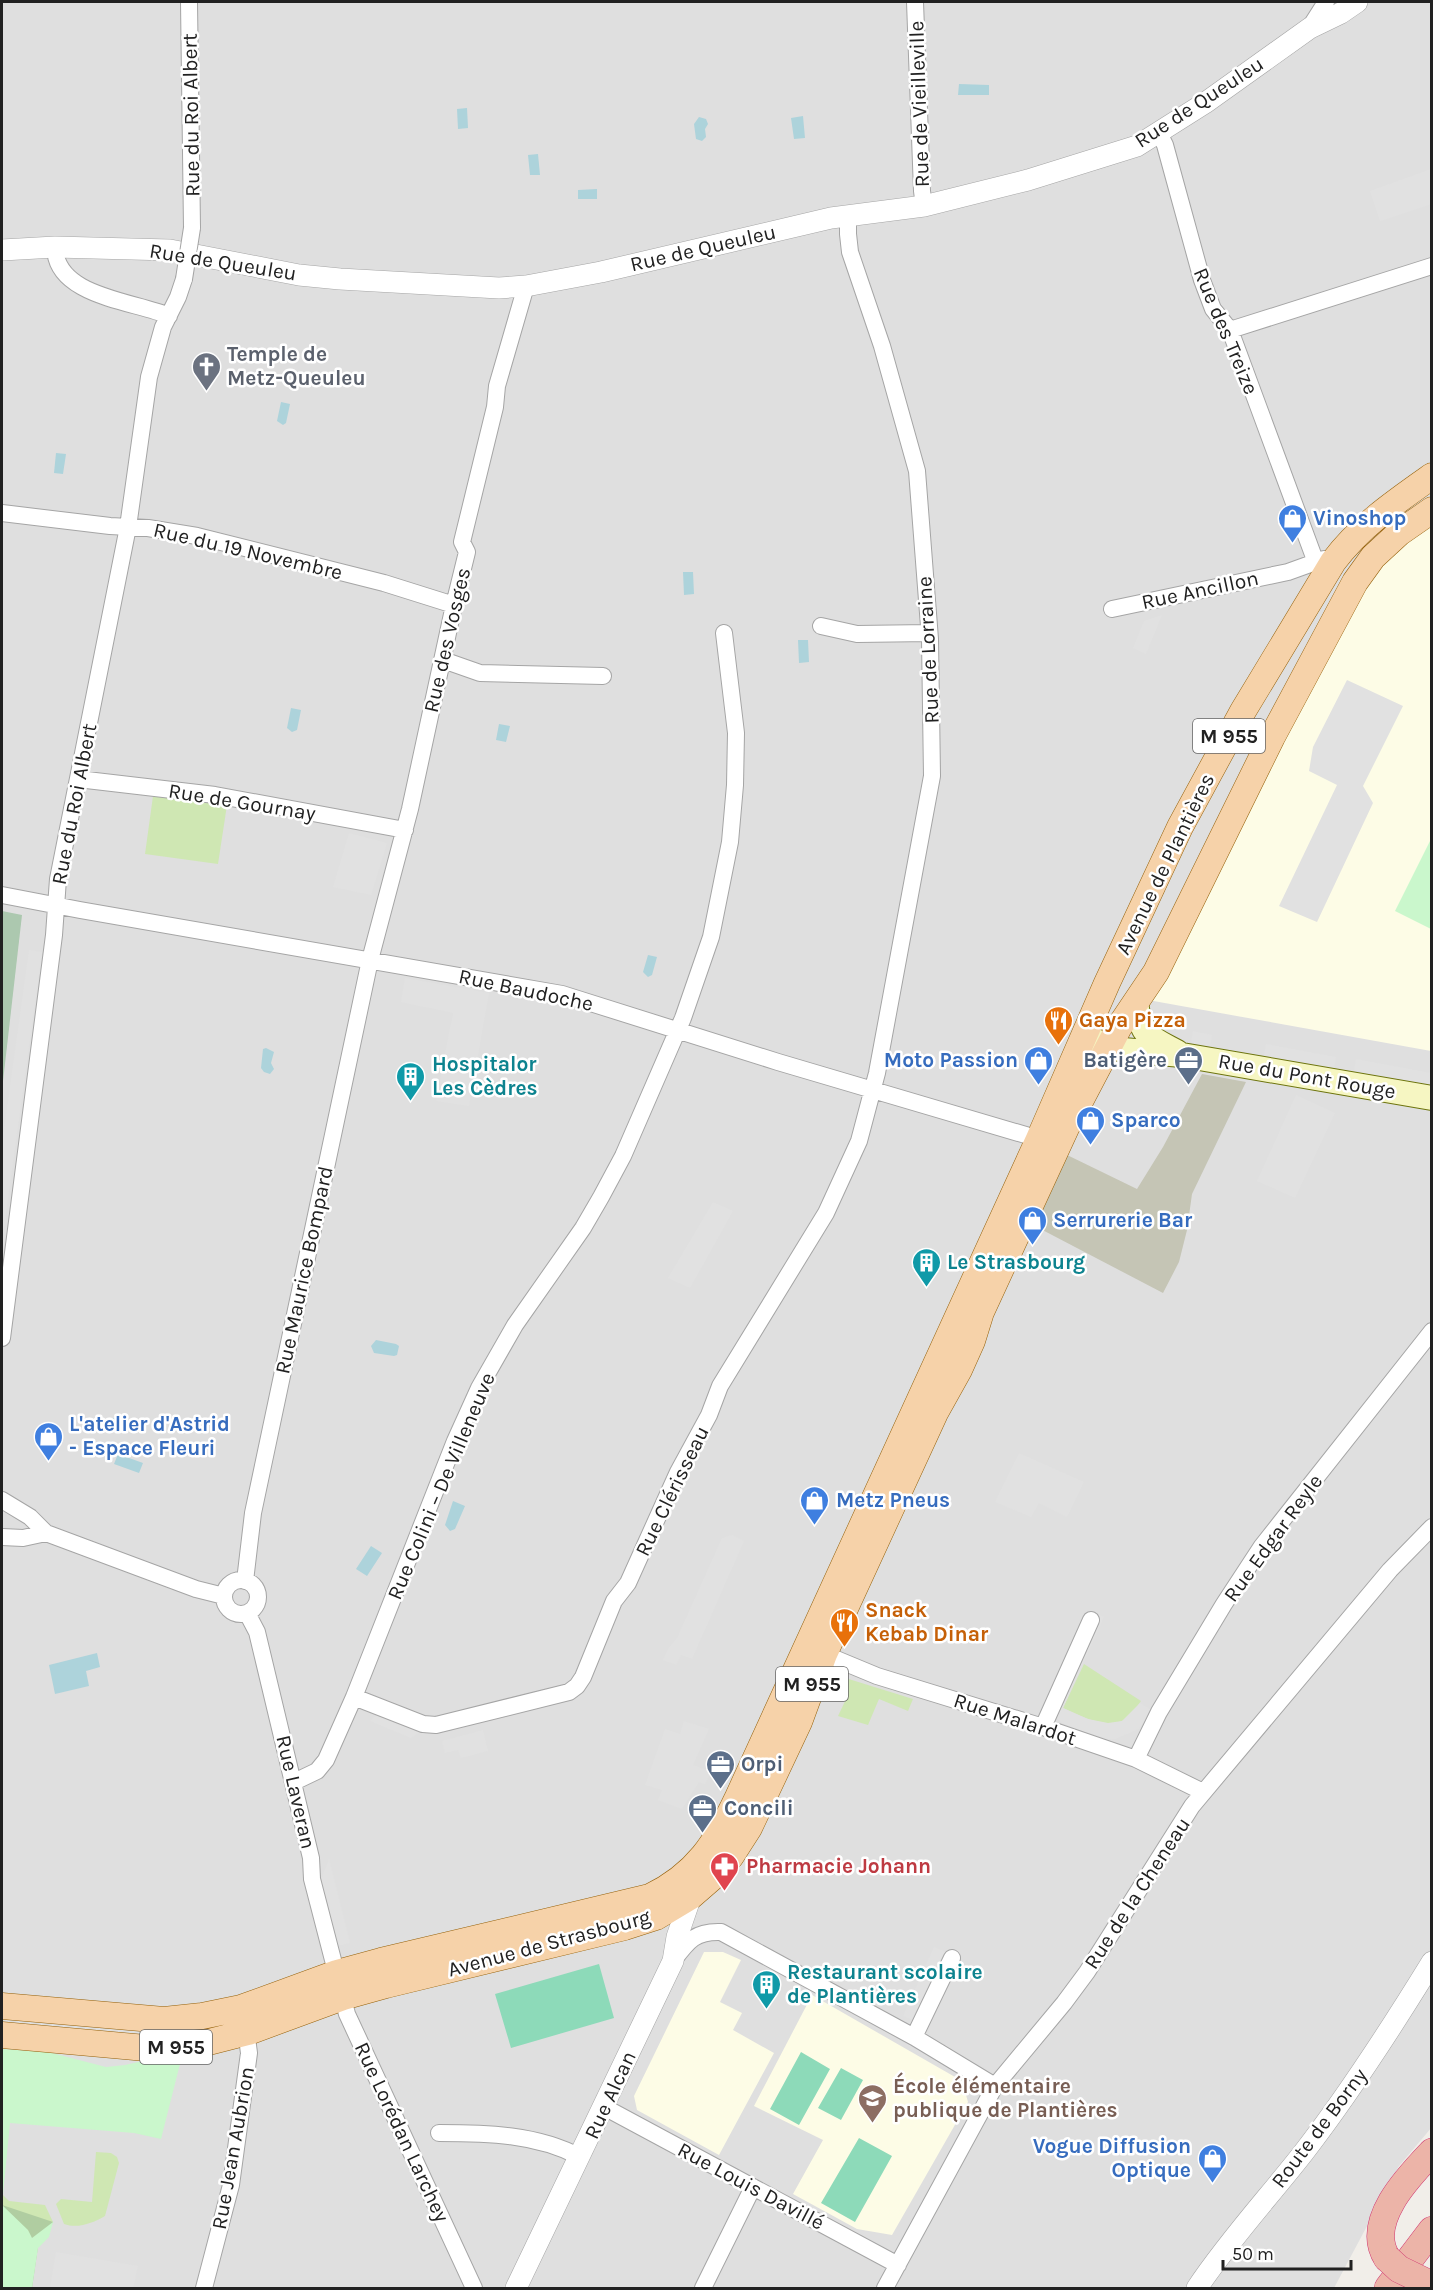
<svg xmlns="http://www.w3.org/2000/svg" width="1433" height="2290" font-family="Karla,sans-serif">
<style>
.residential{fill:#dfdfdf}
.education{fill:#fdfce6}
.construction{fill:#c5c5b5}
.grass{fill:#cfe7b3}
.forest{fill:#b0cda1}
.cemetery{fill:#acc8af}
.park{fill:#caf7cc}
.pitch{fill:#8ddab9}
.parking{fill:#e1e1e1}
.water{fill:#add3db}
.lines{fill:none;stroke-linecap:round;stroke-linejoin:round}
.minor-casing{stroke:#a5a5a5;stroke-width:18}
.tertiary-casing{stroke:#a5a5a5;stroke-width:22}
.secondary-casing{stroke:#6d740d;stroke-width:26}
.primary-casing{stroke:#95610a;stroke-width:27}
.trunk-casing{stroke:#d03570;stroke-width:28}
.minor{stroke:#fff;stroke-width:16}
.tertiary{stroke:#fff;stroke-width:21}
.secondary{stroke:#f6f6c2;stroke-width:24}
.primary{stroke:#f6d2a9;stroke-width:26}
.trunk{stroke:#ecb4a8;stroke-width:27}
.minor-bridge-casing{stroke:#a5a5a5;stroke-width:18;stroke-linecap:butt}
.trunk-bridge-casing{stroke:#d03570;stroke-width:28;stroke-linecap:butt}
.minor-bridge{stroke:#fff;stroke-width:16}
.trunk-bridge{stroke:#ecb4a8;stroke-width:27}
.labels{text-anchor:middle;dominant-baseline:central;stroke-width:5;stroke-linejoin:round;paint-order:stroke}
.shield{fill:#fff;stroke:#646464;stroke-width:1.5}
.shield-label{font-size:20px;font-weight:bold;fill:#212121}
.street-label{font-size:21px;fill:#212121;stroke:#fff}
.worship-label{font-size:21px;font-weight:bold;fill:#5b616d;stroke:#fff;text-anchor:start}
.shop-label{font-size:21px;font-weight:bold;fill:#366cbe;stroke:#fff;text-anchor:start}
.food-label{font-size:21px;font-weight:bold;fill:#c56008;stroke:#fff;text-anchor:start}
.service-label{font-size:21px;font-weight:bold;fill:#4e5e75;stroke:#fff;text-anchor:start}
.culture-label{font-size:21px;font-weight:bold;fill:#0d838f;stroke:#fff;text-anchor:start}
.health-label{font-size:21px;font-weight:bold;fill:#be3a42;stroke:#fff;text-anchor:start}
.education-label{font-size:21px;font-weight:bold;fill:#785e54;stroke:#fff;text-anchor:start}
</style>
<rect width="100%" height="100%" fill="#f1eee9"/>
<path class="residential" d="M2 2H1431L1432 2127 1399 2166 1334 2288H2Z"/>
<path class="education" d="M1431 519V1051L1148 1000 1370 574Z
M704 1952H723L741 1960 720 2002 742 2013 733 2030 774 2053 719 2155 637 2110 634 2096Z
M812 1995 962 2081 968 2102 892 2235 857 2229 793 2194 823 2140 754 2106Z"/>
<path class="construction" d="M1202 1074 1246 1082 1192 1194 1187 1230 1179 1262 1163 1293 1031 1224 1063 1153 1137 1189 1163 1147Z"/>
<path class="grass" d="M153 796 227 805 218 864 145 854Z
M1084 1664 1141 1701C1136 1708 1130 1718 1122 1721 1103 1729 1079 1715 1063 1708Z
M839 1676 913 1699 908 1711 879 1699 868 1725 838 1716 848 1695 830 1686 827 1692 824 1690 828 1681Z
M96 2152 111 2153 117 2157 119 2163 105 2216C93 2223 78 2229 64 2224L56 2204 61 2199 92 2202Z
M3 2195 9 2201 45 2205 53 2222 32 2238 2 2205Z"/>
<path class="forest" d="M2 2205 53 2222 38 2247 32 2288H2Z"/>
<path class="cemetery" d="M2 911 22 915 2 1090Z"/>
<path class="park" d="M1431 839V929L1395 911Z
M2 2049 48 2052 106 2067 125 2065 156 2058 182 2056 161 2139 134 2133 10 2123 2 2205Z
M2 2205 28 2230 32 2238 53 2222 49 2237 38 2248 32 2288H2Z"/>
<path class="pitch" d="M599 1964 614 2018 511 2048 495 1994Z
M801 2052 830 2069 799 2125 770 2109Z
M841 2068 863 2080 841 2120 818 2108Z
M859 2138 892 2156 855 2222 821 2203Z"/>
<path class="parking" d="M1431 169V204L1380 221 1370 191Z
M1162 615 1146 654 1133 648 1144 621Z
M1347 680 1403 706 1363 786 1373 803 1317 922 1279 906 1337 785 1309 771 1313 747Z
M349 833 387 843 371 895 333 887Z
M29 950 42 952 2 1242V1144Z
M405 978 489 993 469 1106 436 1101 453 1013 401 1002Z
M1193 1031 1212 1035 1210 1047 1191 1043Z
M1266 1044 1336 1057 1334 1069 1264 1056Z
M1356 1059 1431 1073V1086L1354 1071Z
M1296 1095 1335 1113 1295 1198 1257 1181Z
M713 1202 733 1211 690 1288 668 1278Z
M1019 1453 1084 1482 1067 1517 1039 1503 1031 1517 995 1502Z
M732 1535 744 1541 692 1659 681 1655 676 1665 663 1660 668 1649 677 1638 722 1538Z
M1094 1613 1104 1617 1063 1708 1088 1719 1108 1723 1122 1721 1140 1703 1151 1710 1139 1729 1115 1739 1101 1740 1062 1723 1054 1716Z
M380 1712 423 1729 411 1738 370 1721Z
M684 1721 709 1729 693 1765 711 1772 705 1784 699 1782 682 1809 658 1800 662 1790 645 1785 665 1729 680 1734Z
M483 1730 488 1751 461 1758 458 1750 445 1753 442 1741Z
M329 1859 350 1943 337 1946 321 1880Z
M934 1947 946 1952 915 2021 903 2016Z
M56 2252 138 2266 133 2288H50Z"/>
<path class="water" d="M959 84 989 85V95H958Z
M467 108 468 128 458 129 457 109Z
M803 116 805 138 794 139 791 118Z
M699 117 706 119 708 124 705 129 706 137 702 141 696 139 694 124Z
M538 154 540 175H530L528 155Z
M597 189V199H578V190Z
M281 402 290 404 286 423 283 425 277 421Z
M56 453 66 454 63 474 54 473Z
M683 572H693L694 594 684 595Z
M798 640H808L809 662 799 663Z
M291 708 301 710 297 730 292 732 287 728Z
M499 724 510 726 506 742 496 740Z
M648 955 657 957 652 975 648 977 643 972Z
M266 1048 274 1052 271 1063 274 1069 270 1074 264 1072 261 1068 263 1049Z
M376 1340 396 1344 399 1346 397 1355 394 1356 374 1353 371 1346Z
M114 1418 137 1421 135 1431 111 1427V1420Z
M118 1454 143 1463 139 1473 114 1464Z
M453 1501 465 1506 455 1529 450 1531 445 1525Z
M371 1546 382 1553 367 1576 356 1569Z
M97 1653 100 1667 86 1671 89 1686 55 1694 49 1665Z"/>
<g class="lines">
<defs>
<path id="minor" d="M189 2 192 228
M915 2 922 191 924 206
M1310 27 1326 2
M1159 133 1165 145 1202 280 1213 309 1230 330 1315 560
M55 247C55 297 135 301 169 316
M1230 330 1432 266
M2 513 110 526 148 528 197 536 384 583 454 605
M1112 609 1288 572 1324 559
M821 626 857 634 929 633
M443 660 480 673 603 676
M78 779 215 795 405 830
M2 895 80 910 562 994 778 1062 1039 1139
M2 1338 54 935 58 879 128 527 149 377 163 327 178 297 184 279
M2 1500 30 1517 46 1533 196 1589 224 1596
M2 1537 23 1538 46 1533
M224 1597a17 17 0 1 1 34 0a17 17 0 1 1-34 0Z
M245 1581 253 1513 370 960 410 809 454 605 467 552 462 542 495 407 497 386 526 286
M247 1613 257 1632 311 1858 312 1879 347 2014 474 2288
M824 1654 877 1676 1043 1727 1136 1759 1203 1792
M354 1697 423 1724 436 1725 569 1692 577 1686 583 1677 614 1601 628 1583 678 1472 709 1415 720 1386 826 1213 859 1141 877 1073 932 776 930 639 917 471 882 346 850 252 848 234V216
M1043 1727 1091 1620
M1136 1759 1159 1712 1224 1604 1262 1546 1432 1331
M294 1782 317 1771 326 1760 354 1697 455 1441 479 1388 515 1325 583 1228 601 1197 623 1156 683 1018 711 937 730 842 735 785 736 733 724 633
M673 1961C688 1941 695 1931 721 1932L914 2037 995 2086
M914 2037 952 1958
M604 2107 898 2265
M439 2133C487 2133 537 2134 580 2157
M204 2288 231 2185 249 2053 245 2023
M703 2288 753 2187
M885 2288 995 2086 1064 2003 1087 1972 1192 1806 1390 1570 1432 1527"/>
<path id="tertiary" d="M2 250 55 247 170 250 299 275 340 279 499 288 526 286 601 272 831 218 924 206 1028 180 1137 146 1205 103 1310 28 1341 13 1357 2
M516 2288 673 1961 677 1937 691 1896
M1197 2288C1229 2240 1268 2198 1304 2152 1351 2091 1392 2027 1432 1962"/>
<path id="secondary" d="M1136 1004C1142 1037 1149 1037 1177 1052
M1092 1040 1123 1050 1182 1055 1432 1098"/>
<path id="primary" d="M2 2006 164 2020 202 2016 241 2008 337 1973 381 1961 650 1897C697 1874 716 1843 738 1797L1039 1139 1107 983 1180 827 1243 711 1333 562C1360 526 1395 502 1432 476
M2 2035 146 2048 176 2047 209 2042 248 2032 343 1997 386 1985 625 1927 656 1917 691 1896 714 1876 731 1856 749 1828 799 1722 824 1654 935 1413 959 1370 972 1341 981 1312 1066 1128 1119 1027 1156 972 1272 737 1355 582 1373 557 1399 533 1432 510"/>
<path id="trunk" d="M1387 2258C1364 2222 1409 2176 1432 2152
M1388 2288 1432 2230"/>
</defs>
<use href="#minor" class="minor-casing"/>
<use href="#tertiary" class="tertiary-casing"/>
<use href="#secondary" class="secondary-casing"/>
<use href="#primary" class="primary-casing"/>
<use href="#trunk" class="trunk-casing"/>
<use href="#minor" class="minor"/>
<use href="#tertiary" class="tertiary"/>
<use href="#secondary" class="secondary"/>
<use href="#primary" class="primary"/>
<use href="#trunk" class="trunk"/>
<defs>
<path id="minor-bridge" d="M184 279 192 228"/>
<path id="trunk-bridge" d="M1387 2258 1399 2269 1432 2285"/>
</defs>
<use href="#minor-bridge" class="minor-bridge-casing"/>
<use href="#trunk-bridge" class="trunk-bridge-casing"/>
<use href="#minor-bridge" class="minor-bridge"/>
<use href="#trunk-bridge" class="trunk-bridge"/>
</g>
<defs>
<symbol id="church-pin" viewBox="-11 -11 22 30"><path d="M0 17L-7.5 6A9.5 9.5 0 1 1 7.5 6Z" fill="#6b7280" stroke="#fff"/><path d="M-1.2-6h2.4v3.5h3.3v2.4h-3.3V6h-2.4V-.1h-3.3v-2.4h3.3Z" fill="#fff"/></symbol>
<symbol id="shop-pin" viewBox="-11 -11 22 30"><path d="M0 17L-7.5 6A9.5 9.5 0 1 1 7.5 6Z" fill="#3f7fe0" stroke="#fff"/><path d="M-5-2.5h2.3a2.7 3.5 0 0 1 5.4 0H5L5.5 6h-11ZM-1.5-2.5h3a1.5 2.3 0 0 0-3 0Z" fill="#fff"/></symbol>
<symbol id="restaurant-pin" viewBox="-11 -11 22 30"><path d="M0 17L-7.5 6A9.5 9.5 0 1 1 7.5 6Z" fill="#e8710a" stroke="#fff"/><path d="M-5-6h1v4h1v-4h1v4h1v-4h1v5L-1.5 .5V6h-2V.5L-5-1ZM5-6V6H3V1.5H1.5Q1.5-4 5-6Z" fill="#fff"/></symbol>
<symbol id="office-pin" viewBox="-11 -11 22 30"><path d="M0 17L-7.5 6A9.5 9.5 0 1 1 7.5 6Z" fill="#5c6f8a" stroke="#fff"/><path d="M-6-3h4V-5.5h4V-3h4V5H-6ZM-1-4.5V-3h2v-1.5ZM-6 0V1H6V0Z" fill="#fff"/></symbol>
<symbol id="building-pin" viewBox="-11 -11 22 30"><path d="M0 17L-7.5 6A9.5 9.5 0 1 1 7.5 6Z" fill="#0f9aa8" stroke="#fff"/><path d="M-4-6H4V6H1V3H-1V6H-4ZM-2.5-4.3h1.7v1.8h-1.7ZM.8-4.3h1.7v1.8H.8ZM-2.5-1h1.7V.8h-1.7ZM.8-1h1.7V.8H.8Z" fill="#fff"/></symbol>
<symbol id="pharmacy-pin" viewBox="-11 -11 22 30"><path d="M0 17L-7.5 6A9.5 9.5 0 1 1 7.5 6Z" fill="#e0444e" stroke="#fff"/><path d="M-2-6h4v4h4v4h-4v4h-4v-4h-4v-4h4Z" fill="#fff"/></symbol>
<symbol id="school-pin" viewBox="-11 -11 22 30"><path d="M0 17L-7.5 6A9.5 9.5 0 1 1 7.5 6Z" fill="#8d6e63" stroke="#fff"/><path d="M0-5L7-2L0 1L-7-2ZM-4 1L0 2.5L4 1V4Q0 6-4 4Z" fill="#fff"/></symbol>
</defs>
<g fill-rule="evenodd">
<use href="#church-pin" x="190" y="350" width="33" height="45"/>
<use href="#shop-pin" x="1276" y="502" width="33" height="45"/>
<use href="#restaurant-pin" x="1042" y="1004" width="33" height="45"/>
<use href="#shop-pin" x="1022" y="1044" width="33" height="45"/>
<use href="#office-pin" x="1172" y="1044" width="33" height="45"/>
<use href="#building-pin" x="394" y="1060" width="33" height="45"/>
<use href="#shop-pin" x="1074" y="1104" width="33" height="45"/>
<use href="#shop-pin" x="1016" y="1204" width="33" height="45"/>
<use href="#building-pin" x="910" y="1246" width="33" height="45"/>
<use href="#shop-pin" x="32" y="1420" width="33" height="45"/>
<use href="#shop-pin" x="798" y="1484" width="33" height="45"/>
<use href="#restaurant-pin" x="828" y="1606" width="33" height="45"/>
<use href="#office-pin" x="704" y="1748" width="33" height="45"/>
<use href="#office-pin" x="686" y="1792" width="33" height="45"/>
<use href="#pharmacy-pin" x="708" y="1850" width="33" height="45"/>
<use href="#building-pin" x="750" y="1968" width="33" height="45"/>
<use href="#school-pin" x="856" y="2082" width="33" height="45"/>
<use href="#shop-pin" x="1196" y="2142" width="33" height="45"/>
</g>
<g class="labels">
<g class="shield">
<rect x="1193" y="719" width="72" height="34" rx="4.5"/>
<rect x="776" y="1667" width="72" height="34" rx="4.5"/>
<rect x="140" y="2030" width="72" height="34" rx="4.5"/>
</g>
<g class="shield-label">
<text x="1229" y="736">M 955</text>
<text x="812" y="1684">M 955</text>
<text x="176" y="2047">M 955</text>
</g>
<g class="street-label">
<text transform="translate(1199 102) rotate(-33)">Rue de Queuleu</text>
<text transform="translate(919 104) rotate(-92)">Rue de Vieilleville</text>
<text transform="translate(191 115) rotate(-91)">Rue du Roi Albert</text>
<text transform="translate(703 248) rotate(-13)">Rue de Queuleu</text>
<text transform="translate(223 262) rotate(9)">Rue de Queuleu</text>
<text transform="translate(1226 331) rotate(67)">Rue des Treize</text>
<text transform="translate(248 551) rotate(13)">Rue du 19 Novembre</text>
<text transform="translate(1200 590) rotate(-12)">Rue Ancillon</text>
<text transform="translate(447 640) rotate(-77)">Rue des Vosges</text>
<text transform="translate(928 650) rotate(-93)">Rue de Lorraine</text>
<text transform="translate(242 802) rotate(9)">Rue de Gournay</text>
<text transform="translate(74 804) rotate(-79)">Rue du Roi Albert</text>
<text transform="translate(1165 864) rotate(-64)">Avenue de Plantières</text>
<text transform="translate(526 990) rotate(12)">Rue Baudoche</text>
<text transform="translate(1307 1076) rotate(10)">Rue du Pont Rouge</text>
<text transform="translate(304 1270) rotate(-78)">Rue Maurice Bompard</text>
<text transform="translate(441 1486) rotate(-67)">Rue Colini – De Villeneuve</text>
<text transform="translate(672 1491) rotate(-64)">Rue Clérisseau</text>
<text transform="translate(1273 1538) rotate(-54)">Rue Edgar Reyle</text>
<text transform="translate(1015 1719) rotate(18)">Rue Malardot</text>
<text transform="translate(296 1792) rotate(77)">Rue Laveran</text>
<text transform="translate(1137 1893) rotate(-57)">Rue de la Cheneau</text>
<text transform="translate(549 1943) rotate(-15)">Avenue de Strasbourg</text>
<text transform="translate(610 2095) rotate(-65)">Rue Alcan</text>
<text transform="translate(1319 2128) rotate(-53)">Route de Borny</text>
<text transform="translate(402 2132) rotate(65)">Rue Lorédan Larchey</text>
<text transform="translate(233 2148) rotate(-80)">Rue Jean Aubrion</text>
<text transform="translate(751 2186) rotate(28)">Rue Louis Davillé</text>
</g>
<g class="worship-label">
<text x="227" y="354">Temple de<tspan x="227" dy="24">Metz-Queuleu</tspan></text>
</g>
<g class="shop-label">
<text x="1313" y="518">Vinoshop</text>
<text x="1018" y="1060" text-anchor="end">Moto Passion</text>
<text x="1111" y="1120">Sparco</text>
<text x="1053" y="1220">Serrurerie Bar</text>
<text x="69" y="1424">L'atelier d'Astrid<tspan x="69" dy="24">- Espace Fleuri</tspan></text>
<text x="836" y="1500">Metz Pneus</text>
<text x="1191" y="2146" text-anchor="end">Vogue Diffusion<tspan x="1191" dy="24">Optique</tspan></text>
</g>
<g class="food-label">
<text x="1079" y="1020">Gaya Pizza</text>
<text x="865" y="1610">Snack<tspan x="865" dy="24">Kebab Dinar</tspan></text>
</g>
<g class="service-label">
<text x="1167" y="1060" text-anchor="end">Batigère</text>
<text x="741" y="1764">Orpi</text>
<text x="724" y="1808">Concili</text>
</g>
<g class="culture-label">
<text x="432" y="1064">Hospitalor<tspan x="432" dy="24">Les Cèdres</tspan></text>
<text x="947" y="1262">Le Strasbourg</text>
<text x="787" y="1972">Restaurant scolaire<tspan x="787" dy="24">de Plantières</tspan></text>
</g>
<g class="health-label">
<text x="746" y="1866">Pharmacie Johann</text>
</g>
<g class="education-label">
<text x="893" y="2086">École élémentaire<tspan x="893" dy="24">publique de Plantières</tspan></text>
</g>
</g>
<rect width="1433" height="2290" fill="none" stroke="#212121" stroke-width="6"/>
<path d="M1223 2260v9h128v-9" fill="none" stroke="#212121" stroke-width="3"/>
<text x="1232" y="2260" font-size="18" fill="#212121" stroke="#ffffff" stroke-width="4.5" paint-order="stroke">50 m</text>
</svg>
